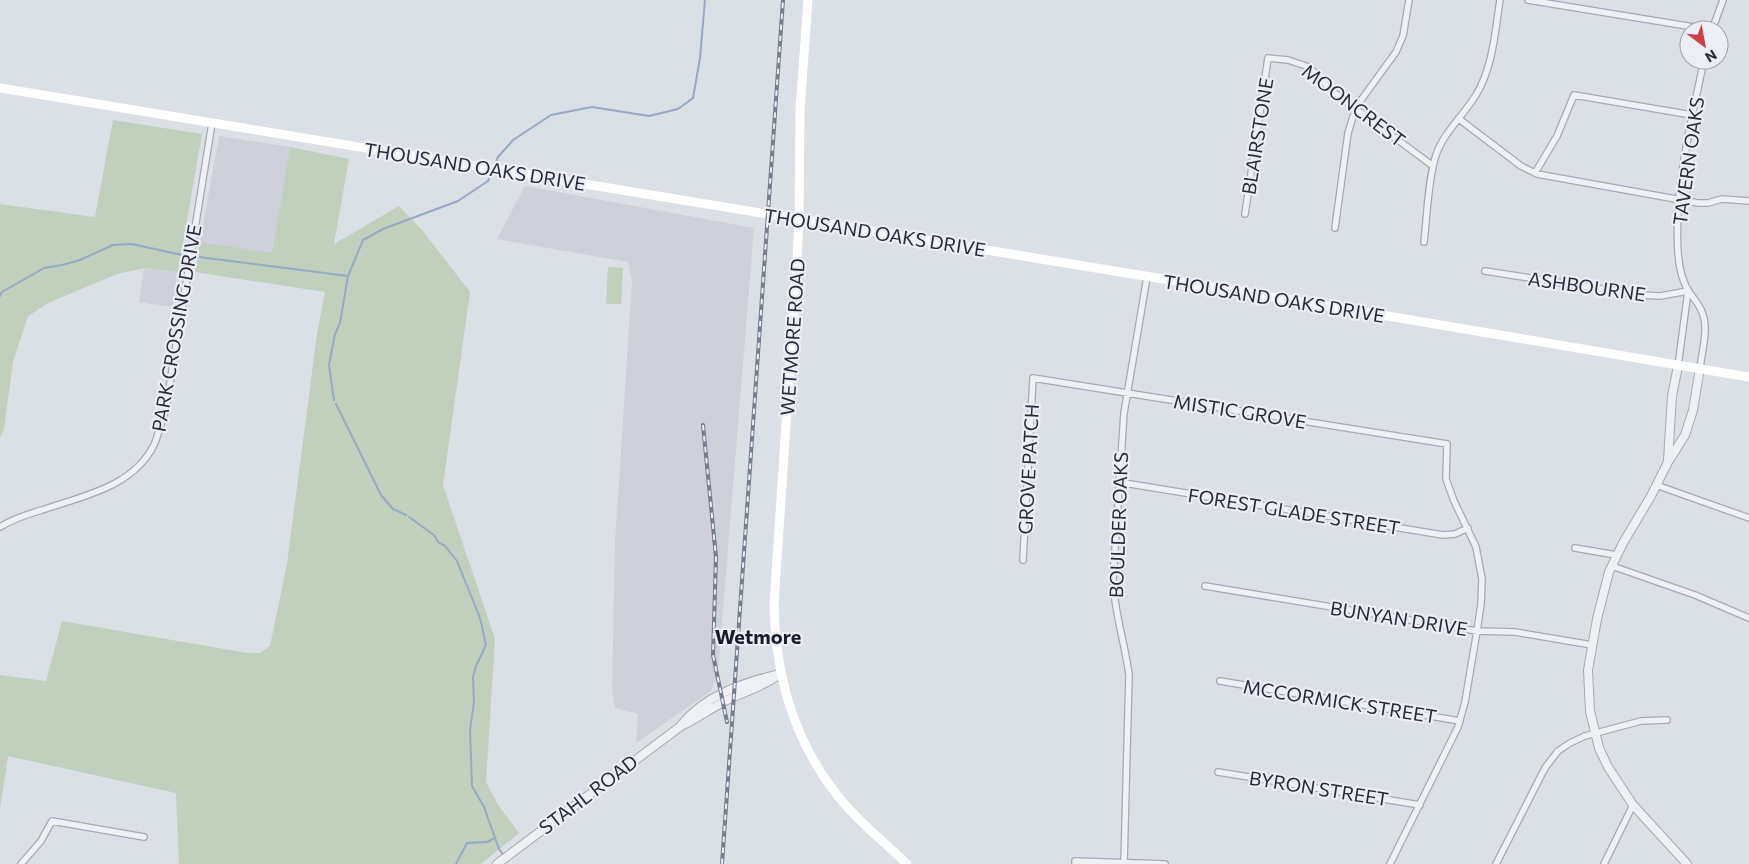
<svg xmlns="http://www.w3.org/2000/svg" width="1749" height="864" font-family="Commissioner,sans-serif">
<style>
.built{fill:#ced1db}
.green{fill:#c0d0bd}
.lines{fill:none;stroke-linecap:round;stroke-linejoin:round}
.stream{stroke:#96a9c6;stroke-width:2}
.minor-casing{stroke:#a5a9b3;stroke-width:8}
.tertiary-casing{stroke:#a5a9b3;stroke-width:10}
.minor{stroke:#eef0f4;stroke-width:5.5}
.tertiary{stroke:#eef0f4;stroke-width:8}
.secondary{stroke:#fff;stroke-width:9}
.rail-casing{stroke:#757d8f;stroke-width:4}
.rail{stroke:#ebeef4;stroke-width:2;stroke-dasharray:5.5;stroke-linecap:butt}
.labels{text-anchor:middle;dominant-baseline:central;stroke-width:4.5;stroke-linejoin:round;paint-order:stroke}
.street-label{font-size:19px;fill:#262c3b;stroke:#ebeef4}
.neighbourhood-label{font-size:20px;font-weight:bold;fill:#181d2c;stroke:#ebeef4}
</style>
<rect width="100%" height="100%" fill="#dbdfe6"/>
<path class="built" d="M219 136 290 147 272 254 200 242Z
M525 186 754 228 718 671 711 691 636 743 638 714 615 708 612 689 615 543 632 281 628 262 497 239Z
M144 268 178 272 172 307 139 302Z"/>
<path class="green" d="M113 120 202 134 178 272 144 268 117 274 50 302 28 316 13 362 4 429 0 437V204L95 217Z
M290 147 349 159 334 244 399 206 422 230 470 292 443 485 495 639 486 782 498 805 519 833 481 864H179L176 793 8 756 0 809V675L46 681 62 621 247 653H260L270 646 287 564 317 334 325 292 195 272 200 242 272 253Z
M608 267 623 268 621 304H606Z"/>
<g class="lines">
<path class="stream" d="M494 167 498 157 513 140 551 115 592 107 649 116 678 109 693 98 700 58 705 0
M199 257 348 276
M0 296 2 292 44 268 62 265 80 260 113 245 132 244 182 255
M334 400 329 365 335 334 340 323 348 276 363 240 383 229 458 201 488 181 492 171
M336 404 381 495 393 509 406 515
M409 517 434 535 438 542 445 546 457 561 480 618 486 645 476 666 473 677 474 702 470 730 472 786 484 807 499 849 504 856
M456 864 467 843 487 842 495 838"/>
<defs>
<path id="minor" d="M1528 0 1712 30
M1712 30 1723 0
M1459 119 1521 166 1537 174 1698 203H1708L1722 199 1749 201
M1535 173 1557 136 1574 95 1692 115
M1245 214 1268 58 1288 60 1309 67 1332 91 1433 166
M1335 228 1348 133 1356 107 1396 52 1403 36 1409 0
M1424 242C1427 217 1428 179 1436 155 1444 132 1463 116 1476 95 1493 67 1495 32 1500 0
M1485 271 1640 295 1660 296 1688 291
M1678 366 1688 291
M1700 368C1702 351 1709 328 1702 312 1699 304 1694 299 1690 293 1682 282 1679 266 1678 253 1674 188 1691 123 1704 60
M1118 482 1443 535 1455 534 1468 528
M1656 485 1749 518
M0 527C13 519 28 514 42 510 83 496 133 487 154 445 159 433 162 420 166 408L212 123
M1575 548 1616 555
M1023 560 1033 378 1447 444 1446 479 1454 501 1476 547 1482 579 1481 604 1477 631 1465 702 1458 727 1390 864
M1612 566 1695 595 1749 618
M1205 586 1477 631 1515 632 1592 645
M1220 681 1460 721
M1218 772 1420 805
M1124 863 1129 675C1125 643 1114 612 1113 579L1124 413 1147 277
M21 864 41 841 52 821 144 837
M1075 864V861L1165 864
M1496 864 1545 768 1558 751 1570 743 1585 736 1641 721 1667 720
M1604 864 1633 805"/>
<path id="tertiary" d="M1668 460 1672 396 1678 366
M682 724C705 696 742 683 776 675
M497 864 681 726C696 719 710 709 725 701 745 691 761 688 780 674
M1687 864 1633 805 1608 767 1599 748 1590 711 1588 670 1597 619 1609 572 1623 543 1651 496 1668 462 1685 435 1693 410 1700 368"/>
</defs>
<use href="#minor" class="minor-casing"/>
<use href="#tertiary" class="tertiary-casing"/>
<use href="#minor" class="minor"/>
<use href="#tertiary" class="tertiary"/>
<path class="secondary" d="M808 0 800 110 799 219 797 260 774 604C775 672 792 736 834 791 854 818 882 840 907 864
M0 88 1346 309 1749 377"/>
<defs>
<path id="rail" d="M703 425 716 557 713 655 727 722
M722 864 783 0"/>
</defs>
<use href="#rail" class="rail-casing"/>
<use href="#rail" class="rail"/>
</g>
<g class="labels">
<g class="street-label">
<text transform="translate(1354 105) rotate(37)">MOONCREST</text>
<text transform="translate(1257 136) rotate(-81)">BLAIRSTONE</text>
<text transform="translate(1688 161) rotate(-82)">TAVERN OAKS</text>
<text transform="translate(475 166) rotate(9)">THOUSAND OAKS DRIVE</text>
<text transform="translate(875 232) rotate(9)">THOUSAND OAKS DRIVE</text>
<text transform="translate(1587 286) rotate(8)">ASHBOURNE</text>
<text transform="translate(1274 298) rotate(9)">THOUSAND OAKS DRIVE</text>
<text transform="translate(176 328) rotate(-80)">PARK CROSSING DRIVE</text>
<text transform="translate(792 337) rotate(-86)">WETMORE ROAD</text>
<text transform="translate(1240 411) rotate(9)">MISTIC GROVE</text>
<text transform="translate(1028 469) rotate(-87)">GROVE PATCH</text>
<text transform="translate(1294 511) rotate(9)">FOREST GLADE STREET</text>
<text transform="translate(1118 525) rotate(-88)">BOULDER OAKS</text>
<text transform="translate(1399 618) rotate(9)">BUNYAN DRIVE</text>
<text transform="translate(1340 701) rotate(9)">MCCORMICK STREET</text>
<text transform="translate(1319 788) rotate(9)">BYRON STREET</text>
<text transform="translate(588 794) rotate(-37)">STAHL ROAD</text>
</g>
<g class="neighbourhood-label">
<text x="758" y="636">Wetmore</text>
</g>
</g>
<g transform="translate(1704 45) rotate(148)"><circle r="24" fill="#ebeef4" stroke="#9ca0aa"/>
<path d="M0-4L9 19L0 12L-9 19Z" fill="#cc4048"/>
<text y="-8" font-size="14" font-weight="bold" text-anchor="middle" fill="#262c3b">N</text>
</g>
</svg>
